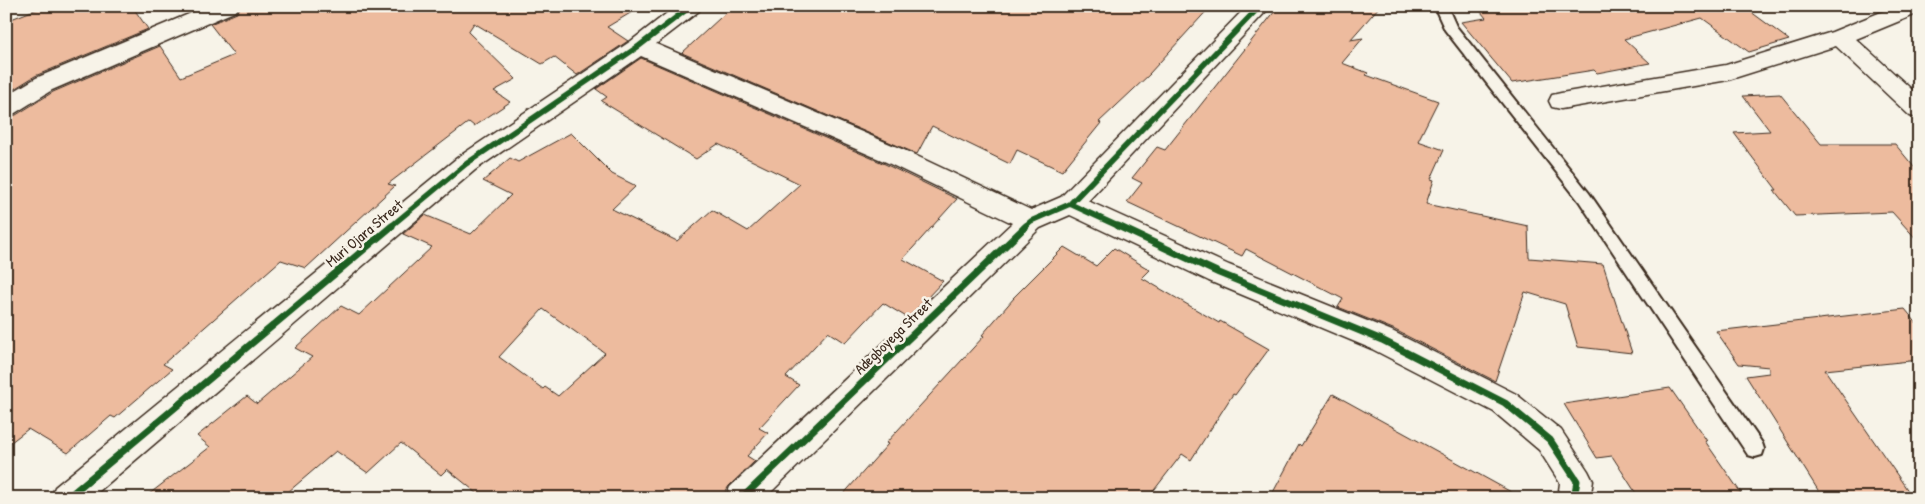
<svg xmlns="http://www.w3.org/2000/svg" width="1925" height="504" font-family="'Patrick Hand',sans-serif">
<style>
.building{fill:#edbb9e;stroke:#3b2a1e;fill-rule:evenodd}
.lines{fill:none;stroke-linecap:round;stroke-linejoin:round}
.service-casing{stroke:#3b2a1e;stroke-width:4}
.minor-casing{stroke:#3b2a1e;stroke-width:3}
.service{fill:#f7f3e8;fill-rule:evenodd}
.minor{fill:#f7f3e8;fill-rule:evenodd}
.cycleway-far1-casing{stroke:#f7f3e8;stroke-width:8}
.cycleway-casing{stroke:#f7f3e8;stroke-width:10}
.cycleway-far1{stroke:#1b5e20;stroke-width:5.5}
.cycleway{stroke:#1b5e20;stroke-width:7}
.labels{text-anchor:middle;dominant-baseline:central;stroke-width:5;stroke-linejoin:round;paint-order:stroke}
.street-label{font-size:15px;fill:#3b2a1e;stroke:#f7f3e8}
</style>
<rect width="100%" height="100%" fill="#f7f3e8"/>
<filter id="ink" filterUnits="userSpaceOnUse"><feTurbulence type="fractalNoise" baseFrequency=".02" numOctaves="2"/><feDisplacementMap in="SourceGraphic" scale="10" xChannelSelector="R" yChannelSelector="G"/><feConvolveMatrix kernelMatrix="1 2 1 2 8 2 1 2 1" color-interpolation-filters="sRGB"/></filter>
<g filter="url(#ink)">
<path class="building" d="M45 6H132L148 29 35 76 6 94V21Z
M241 6H642L607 27 628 41 577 75 554 57 542 64 474 23 468 32 516 79 494 91 510 102 474 126 469 122 388 184 395 186 306 268 281 260 163 364 172 369 115 418 111 416 68 453 28 429 6 446V117L16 115 53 92 160 46 181 77 234 55 210 24 237 13Z
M733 6H1211L1149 74H1150L1099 122 1101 123 1062 171 1017 150 1010 164 932 126 917 154 682 53Z
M1279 6H1380L1350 40 1363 38 1342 63 1368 73 1366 75 1438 101 1418 141 1444 150 1431 179 1434 180 1426 204 1528 226 1529 258 1603 264 1632 353 1578 347 1565 304 1525 292 1495 381 1393 329 1338 307 1343 299 1246 249 1242 256 1127 202 1142 183 1132 178 1157 147 1165 150Z
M1476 6H1743L1789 40 1749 52 1702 18 1624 39 1650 63 1597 73 1594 70 1512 83 1461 22 1486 18Z
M641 58 885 164 957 199 903 259 943 281 908 318 883 303 845 343 828 332 786 377 799 385 759 428 768 433 747 456 755 461 729 486 721 498H483L447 469 441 475 401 443 368 473 336 451 281 498H144L210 447 197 436 247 396 257 404 312 357 295 348 341 306 359 315 432 247 403 234 425 215 471 234 511 195 483 181 510 158 518 162 571 133 612 174 636 186 612 209 677 241 712 210 748 231 800 184 718 144 696 159 601 101 607 97 596 89ZM543 309 605 353 558 396 545 387 543 389 499 357Z
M1780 94 1821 144H1895L1919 173V242L1892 212 1795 216 1774 190H1777L1734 133 1770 131 1743 96Z
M1064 247 1096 266 1114 248 1150 270 1142 278 1219 323 1220 321 1269 349 1235 395 1233 394 1191 460 1182 454 1148 498H840L888 444 886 443 984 336 982 335 1014 298H1013Z
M1905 309 1919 326V360L1825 370 1913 498H1823L1746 376 1769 373V367L1739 364 1716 331Z
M1670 388 1707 441H1705L1741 493 1711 498H1639L1612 456 1597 458 1564 404Z
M1333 394 1522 498H1270L1299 444 1301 446Z"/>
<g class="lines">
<defs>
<path id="service" d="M1434 6H1447L1456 26 1589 193 1762 443 1764 449 1762 455 1755 457 1748 455 1579 201 1445 30Z"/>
<path id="minor" d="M208 6H239L236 11 52 90 15 113 6 115V96L36 78Z
M676 6H702L699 11 656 44 904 150 1031 210 1061 197 1247 6H1271L1088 201 1229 265 1392 331 1516 394 1561 430 1588 471 1593 481 1590 498H1558L1560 483 1539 450 1494 412 1372 349 1209 281 1070 215 1040 228 765 498H726L730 487 1012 223 886 162 641 56 475 170 91 498H51L55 487 457 158 631 41Z
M1896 6H1919V13L1856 39 1919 96V118L1910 116 1836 46 1728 80 1561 109 1552 107 1549 101 1552 95 1561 93 1726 65 1832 32Z"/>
</defs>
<use href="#service" class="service-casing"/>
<use href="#minor" class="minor-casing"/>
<use href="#service" class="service"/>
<use href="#minor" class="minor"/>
<defs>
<path id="cycleway-far1" d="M1070 204 1120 227
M390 227 466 164 639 46 691 6
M1024 227 1031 221 1070 204 1260 6"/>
<path id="cycleway" d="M1118 226 1219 273 1382 340 1505 403 1550 440 1577 481 1574 498
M67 498 392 226
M742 498 1026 226"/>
</defs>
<use href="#cycleway-far1" class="cycleway-far1-casing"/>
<use href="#cycleway" class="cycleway-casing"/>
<use href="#cycleway-far1" class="cycleway-far1"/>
<use href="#cycleway" class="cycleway"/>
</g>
</g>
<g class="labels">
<g class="street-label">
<text transform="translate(364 233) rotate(-40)">Muri Ojara Street</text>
<text transform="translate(893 336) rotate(-44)">Adegboyega Street</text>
</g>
</g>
<rect width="1925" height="504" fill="none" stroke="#f7f3e8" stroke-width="25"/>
<rect x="12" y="12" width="1900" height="479" fill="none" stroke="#3b2a1e" stroke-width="2" filter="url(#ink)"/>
</svg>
